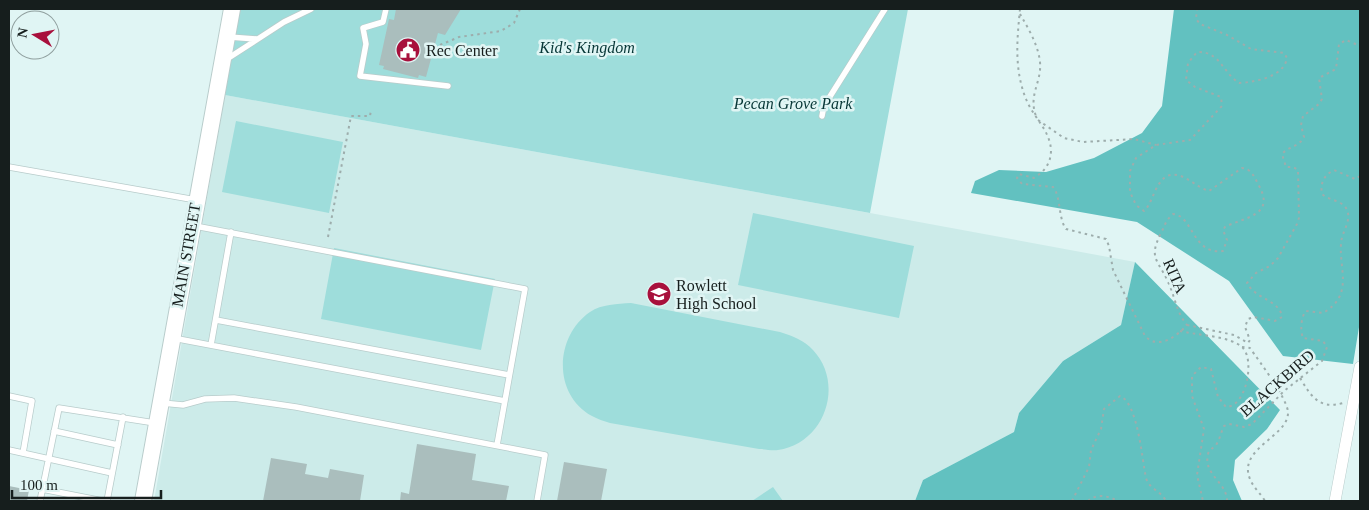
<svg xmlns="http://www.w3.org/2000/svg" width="1369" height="510" font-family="Georgia,serif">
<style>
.built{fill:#ccebe9}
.green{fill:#9edddb}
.forest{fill:#62c1c0}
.building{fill:#aabebd}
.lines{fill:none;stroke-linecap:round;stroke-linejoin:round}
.lane-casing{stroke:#b8cccb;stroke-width:7}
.street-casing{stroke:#b8cccb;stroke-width:12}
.secondary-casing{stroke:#b8cccb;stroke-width:18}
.path{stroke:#9dadac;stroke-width:2;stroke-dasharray:2.5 4;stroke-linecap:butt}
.lane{stroke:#fff;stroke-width:5.5}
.street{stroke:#fff;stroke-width:11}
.secondary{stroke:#fff;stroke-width:16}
.labels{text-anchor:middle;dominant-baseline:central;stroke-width:5;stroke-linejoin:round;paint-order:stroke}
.park-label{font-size:16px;font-style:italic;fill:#063636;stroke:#e0f5f4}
.poi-label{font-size:16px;fill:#161e1d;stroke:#e0f5f4;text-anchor:start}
.street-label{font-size:16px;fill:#161e1d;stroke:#e0f5f4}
</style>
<rect width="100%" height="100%" fill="#e0f5f4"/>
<path class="built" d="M225 95 870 213 1135 262 1121 325 1063 361 1019 413 1014 432 923 480 915 501H154Z"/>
<path class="green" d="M240 9H908L870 213 225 95Z
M236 121 343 142 329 213 222 192Z
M753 213 914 246 899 318 738 285Z
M334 248 495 279 481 350 321 319Z
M631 303 780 332C792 336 804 340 813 350 845 384 825 443 778 450 772 451 765 449 759 449L610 423C604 421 597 419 592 416 552 394 555 336 590 312 602 304 617 304 631 303Z
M773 487 783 501H752Z"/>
<path class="forest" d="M1174 9H1360V321L1353 364 1283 356 1229 281 1137 222 971 193 975 181 999 170 1046 172 1094 158 1142 133 1162 106Z
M1135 262 1280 410 1267 429 1235 460 1233 480 1242 501H915L923 480 1014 432 1019 413 1063 361 1121 325Z"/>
<path class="building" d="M396 9H461L445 35 438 33 426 77 419 75 418 78 383 69 384 66 379 65 389 19 394 20Z
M417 444 476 454 472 480 509 486 506 501H400L401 492 409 494Z
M271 458 307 464 305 474 328 478 330 469 364 475 360 501H263Z
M564 462 607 469 601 501H557Z
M9 486 29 490 27 501H9Z"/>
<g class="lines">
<defs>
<path id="lane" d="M386 9 383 22 363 28 366 44 360 76 448 86
M229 37 257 39
M227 59 284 22 311 9
M822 116 824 106 885 9
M9 167 196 200
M195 226 525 289 497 445
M216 320 509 375
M173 338 505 401
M211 345 231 232
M9 396 32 401 23 453
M162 403 183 405 205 399 234 398 296 407 545 455 537 501
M54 431 118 445
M9 450 112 473
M42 489 103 501
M40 501 59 408 155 423
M107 501 123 417"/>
<path id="street" d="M1335 501 1360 367"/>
<path id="secondary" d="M143 501 232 9"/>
</defs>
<use href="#lane" class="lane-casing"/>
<use href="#street" class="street-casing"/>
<use href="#secondary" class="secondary-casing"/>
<path class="path" d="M1020 9C1017 40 1014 69 1026 99 1033 117 1050 130 1051 150 1051 163 1045 171 1034 178L1019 174 1017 178 1022 184 1053 187C1061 196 1058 218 1066 229L1106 239 1109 246 1113 270 1145 336C1158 350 1176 337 1187 325 1176 312 1175 296 1168 282 1158 259 1148 259 1161 233 1165 225 1166 220 1173 214 1193 215 1192 255 1223 251L1227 240 1223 230 1225 227C1244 217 1277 216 1258 184 1254 176 1251 169 1242 168L1209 191C1198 188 1188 177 1177 175 1156 171 1154 203 1144 211L1136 205 1130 192V171L1136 158 1156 145 1190 140 1222 106 1221 97 1195 87 1186 80 1188 63 1197 52C1220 51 1223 73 1239 83 1255 82 1284 77 1287 58L1284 53 1251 49 1227 35 1200 24 1196 19 1197 9
M1020 14C1028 28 1038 44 1040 62 1042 82 1028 95 1036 116
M440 45 459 37 501 31 514 23 520 9
M1038 120 1064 138 1083 142 1134 139 1156 145
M328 237 351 116H370L371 110
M1187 325 1234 335 1248 343 1250 340 1245 327 1248 319 1254 317 1275 321 1282 317C1280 300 1255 299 1247 283L1256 273 1270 266 1278 258 1297 224 1299 218 1298 170 1293 167H1286L1282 154C1289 146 1299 147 1304 137L1301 125 1303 116 1319 104 1322 99 1319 78 1336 69 1339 44 1346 40 1360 46
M1180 331C1195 335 1232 336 1243 348 1255 361 1246 407 1226 407L1218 397 1211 369 1201 367 1192 376V396L1204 429 1197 475 1203 501
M1242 347 1250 348C1259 361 1287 398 1288 412 1289 437 1237 448 1250 479 1253 487 1261 494 1265 501
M1300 378C1311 396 1319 410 1343 403
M1072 501 1089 467 1091 450 1101 429 1104 409 1120 396C1138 403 1142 460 1146 478 1149 489 1161 491 1166 501
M1088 501C1097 493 1108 496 1118 501
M1227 501C1227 482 1203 475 1208 454 1209 450 1213 448 1216 445 1220 439 1221 432 1224 426L1229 424 1244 427 1252 424 1284 391 1322 361 1327 347 1323 341 1303 338C1300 331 1301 316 1306 311L1323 313C1354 295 1339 270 1341 244 1341 233 1352 221 1347 210 1343 200 1329 201 1322 194 1320 183 1324 175 1334 170L1355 179 1360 176"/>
<use href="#lane" class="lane"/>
<use href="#street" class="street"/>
<use href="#secondary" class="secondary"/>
</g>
<defs>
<symbol id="civic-disc" viewBox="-11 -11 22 22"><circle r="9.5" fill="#a8103c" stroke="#e0f5f4"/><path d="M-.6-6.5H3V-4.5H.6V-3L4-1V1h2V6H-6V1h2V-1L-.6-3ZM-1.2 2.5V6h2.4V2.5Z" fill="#fff"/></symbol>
<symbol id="school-disc" viewBox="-11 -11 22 22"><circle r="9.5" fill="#a8103c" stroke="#e0f5f4"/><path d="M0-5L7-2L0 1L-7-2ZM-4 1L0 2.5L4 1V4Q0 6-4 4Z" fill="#fff"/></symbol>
</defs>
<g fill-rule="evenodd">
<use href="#civic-disc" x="394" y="36" width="28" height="28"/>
<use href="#school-disc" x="645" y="280" width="28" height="28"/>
</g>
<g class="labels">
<g class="park-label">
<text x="587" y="47">Kid's Kingdom</text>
<text x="793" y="103">Pecan Grove Park</text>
</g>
<g class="poi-label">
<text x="426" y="50">Rec Center</text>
<text x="676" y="285">Rowlett<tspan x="676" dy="18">High School</tspan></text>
</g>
<g class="street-label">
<text transform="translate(186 255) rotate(-80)">MAIN STREET</text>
<text transform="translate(1175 276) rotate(66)">RITA</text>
<text transform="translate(1277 383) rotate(-41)">BLACKBIRD</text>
</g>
</g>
<rect width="1369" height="510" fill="none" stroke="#161e1d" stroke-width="20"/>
<g transform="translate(35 35) rotate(280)"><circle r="24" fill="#e0f5f4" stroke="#8f9f9e"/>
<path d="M0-4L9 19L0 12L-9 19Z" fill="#a8103c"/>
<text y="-8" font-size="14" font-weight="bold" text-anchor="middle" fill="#161e1d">N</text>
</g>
<path d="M12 490v8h149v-8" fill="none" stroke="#161e1d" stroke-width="2.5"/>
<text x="20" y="490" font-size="15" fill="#161e1d" stroke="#e0f5f4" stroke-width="4" paint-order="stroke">100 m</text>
</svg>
